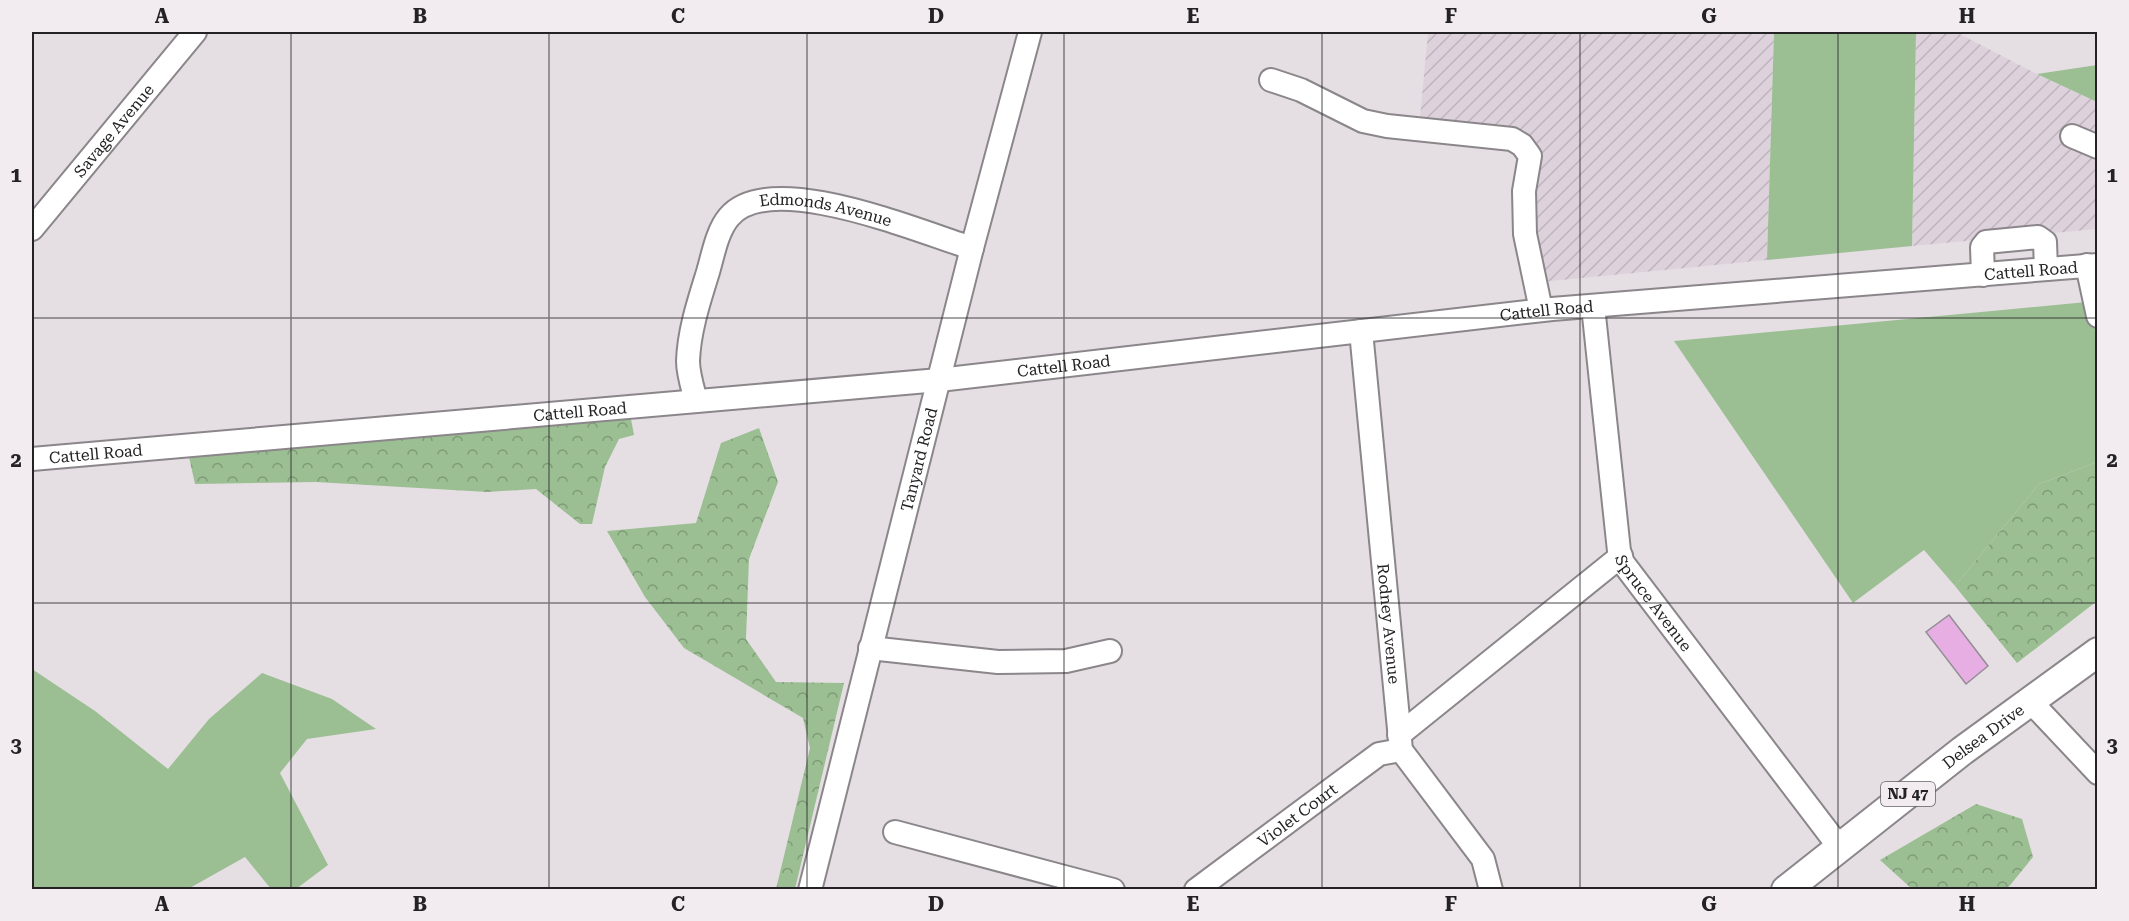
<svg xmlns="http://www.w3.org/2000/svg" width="2129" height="921" font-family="'Roboto Serif',serif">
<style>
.industrial{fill:url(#industrial-furrows)}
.grass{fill:#9bbf92}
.forest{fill:url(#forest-crowns)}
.building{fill:#e6aee2;stroke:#938e93;stroke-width:1.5}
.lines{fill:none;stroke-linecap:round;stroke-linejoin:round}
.minor-casing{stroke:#8b868a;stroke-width:26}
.major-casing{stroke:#8b868a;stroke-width:32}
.minor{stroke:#fff;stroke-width:22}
.major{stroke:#fff;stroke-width:28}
.grid{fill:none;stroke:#242224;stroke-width:1.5;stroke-opacity:0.55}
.labels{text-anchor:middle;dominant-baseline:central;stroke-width:4.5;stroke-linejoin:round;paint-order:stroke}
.shield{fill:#f2ecf1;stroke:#625f62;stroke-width:1.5}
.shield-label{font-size:15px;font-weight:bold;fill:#242224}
.street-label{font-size:16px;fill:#242224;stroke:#f2ecf1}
.neatline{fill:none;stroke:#242224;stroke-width:2}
.grid-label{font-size:20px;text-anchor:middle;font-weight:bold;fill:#242224}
</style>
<defs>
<pattern id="industrial-furrows" width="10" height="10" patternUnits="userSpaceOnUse" patternTransform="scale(1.5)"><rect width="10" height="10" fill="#ddd2dc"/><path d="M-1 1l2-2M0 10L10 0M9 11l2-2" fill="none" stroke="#beb4bd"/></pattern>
<pattern id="forest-crowns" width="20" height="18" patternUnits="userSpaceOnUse" patternTransform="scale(1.5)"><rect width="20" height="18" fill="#9bbf92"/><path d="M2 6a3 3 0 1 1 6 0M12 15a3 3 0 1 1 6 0" fill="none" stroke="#7e9b77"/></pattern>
</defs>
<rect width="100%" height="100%" fill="#e5dfe4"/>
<path class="industrial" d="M1428 32H1774L1767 260 1541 282 1532 136 1419 129Z
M1916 32H1956L2037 74 2097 102V229L1912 246Z"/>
<path class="grass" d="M1774 32H1916L1912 246 1767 260Z
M2097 65V102L2037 74Z
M2097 301V462L2039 484 1955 586 1924 550 1853 603 1674 341Z
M32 669 95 711 168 769 209 719 262 673 332 699 376 729 307 739 280 773 328 865 296 889H271L245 857 188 889H32Z"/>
<path class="forest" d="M631 419 634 435 619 439 605 467 592 524H580L536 489 487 492 316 482 195 484 189 457Z
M759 428 778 482 749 559 746 639 776 682 844 683 795 889H776L810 748 803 718 684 648 645 597 607 531 696 523 721 443Z
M2097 462V601L2017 663 1955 586 2039 484Z
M1976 804 2022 819 2033 857 2007 889H1912L1880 860Z"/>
<path class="building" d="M1949 615 1988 666 1966 684 1926 632Z"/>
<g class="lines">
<defs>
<g id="minor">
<path d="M1271 80 1301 90 1363 121 1387 126 1512 139 1522 145 1530 156 1524 191 1525 234 1541 310"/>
<path d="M2072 136 2098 147"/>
<path id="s1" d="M32 229 195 32"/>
<path d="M2087 265 2098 316"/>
<path d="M1983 275 1982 247 1986 242 2038 237 2045 242 2046 269"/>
<path id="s2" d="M1593 306 1619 551 1623 563 1840 848"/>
<path id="s3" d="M1361 331 1401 750 1483 859 1491 890"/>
<path id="s4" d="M696 401C693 389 688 374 688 361 689 331 699 301 708 272 713 255 717 231 729 217 770 168 919 232 972 248"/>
<path id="s5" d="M32 459 939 380 1552 309 2098 265"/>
<path d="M870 648 998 662 1066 661 1110 651"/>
<path d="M2032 703 2098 773"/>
<path d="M1399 735 1621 556"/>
<path d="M895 832 1113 890"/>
<path id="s6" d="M810 890 972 248 1030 32"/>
<path id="s7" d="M1196 890 1379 754 1401 750"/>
</g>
<g id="major">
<path id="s8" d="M1786 890 1962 751 2098 652"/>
</g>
</defs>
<use href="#minor" class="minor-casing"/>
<use href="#major" class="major-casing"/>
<use href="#minor" class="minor"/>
<use href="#major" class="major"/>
</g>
<path class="grid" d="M291 32V890M549 32V890M807 32V890M1064 32V890M1322 32V890M1580 32V890M1838 32V890M32 318H2098M32 603H2098"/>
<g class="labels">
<rect class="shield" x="1881" y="782" width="54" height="24" rx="4.5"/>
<g class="shield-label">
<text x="1908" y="794">NJ 47</text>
</g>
<g class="street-label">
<text stroke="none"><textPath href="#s1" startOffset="128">Savage Avenue</textPath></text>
<text stroke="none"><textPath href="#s4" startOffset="294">Edmonds Avenue</textPath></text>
<text stroke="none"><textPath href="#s5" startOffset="2008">Cattell Road</textPath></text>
<text stroke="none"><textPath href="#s5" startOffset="1522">Cattell Road</textPath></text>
<text stroke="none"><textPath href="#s5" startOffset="1036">Cattell Road</textPath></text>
<text stroke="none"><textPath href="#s5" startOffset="550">Cattell Road</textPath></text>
<text stroke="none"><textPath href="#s5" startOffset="64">Cattell Road</textPath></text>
<text stroke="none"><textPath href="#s6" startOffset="444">Tanyard Road</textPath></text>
<text stroke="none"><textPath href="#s2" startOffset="309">Spruce Avenue</textPath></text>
<text stroke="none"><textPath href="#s3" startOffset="294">Rodney Avenue</textPath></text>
<text stroke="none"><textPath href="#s8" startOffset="250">Delsea Drive</textPath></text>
<text stroke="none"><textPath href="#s7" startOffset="126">Violet Court</textPath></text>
</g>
</g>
<rect width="2129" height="921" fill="none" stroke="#f2ecf1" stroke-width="66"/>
<rect x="33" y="33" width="2063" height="855" class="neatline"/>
<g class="grid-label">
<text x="162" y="23">A</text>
<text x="420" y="23">B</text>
<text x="678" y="23">C</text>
<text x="936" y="23">D</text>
<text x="1193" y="23">E</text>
<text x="1451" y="23">F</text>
<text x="1709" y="23">G</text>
<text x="1967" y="23">H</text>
<text x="16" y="182">1</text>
<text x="2112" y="182">1</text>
<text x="16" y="467">2</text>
<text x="2112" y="467">2</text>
<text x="16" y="752">3</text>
<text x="2112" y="752">3</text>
<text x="162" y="911">A</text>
<text x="420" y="911">B</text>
<text x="678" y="911">C</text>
<text x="936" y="911">D</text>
<text x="1193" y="911">E</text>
<text x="1451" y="911">F</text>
<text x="1709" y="911">G</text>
<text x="1967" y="911">H</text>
</g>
</svg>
